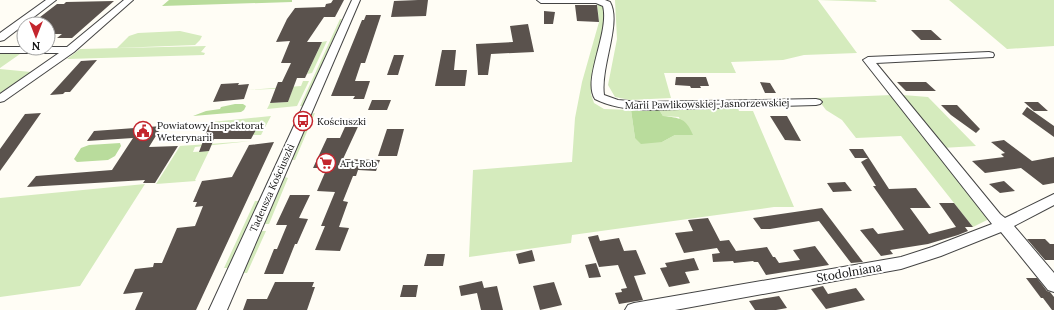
<svg xmlns="http://www.w3.org/2000/svg" width="1054" height="310" font-family="Lora,serif">
<style>
.green{fill:#d5ebbd}
.forest{fill:#b9dc9c}
.building{fill:#5a524d}
.lines{fill:none;stroke-linecap:round;stroke-linejoin:round}
.minor-casing{stroke:#444;stroke-width:2}
.minor{fill:#fff;fill-rule:evenodd}
.labels{text-anchor:middle;dominant-baseline:central;stroke-width:4;stroke-linejoin:round;paint-order:stroke}
.street-label{font-size:10px;fill:#111;stroke:#fff}
.poi-label{font-size:10px;fill:#111;stroke:#fff;text-anchor:start}
.near-street-label{font-size:12px;fill:#111;stroke:#fff}
</style>
<rect width="100%" height="100%" fill="#fffdf5"/>
<path class="green" d="M615 0H875L877 2 818 0 857 53 804 55 783 60 731 62 736 73H664L671 98 630 100 615 97 608 85 617 39Z
M949 0H1054V46L1007 49Z
M597 2 606 8 602 40 591 94 594 103 604 109 631 110 635 138 662 142 675 135H684L679 117 663 116 658 108 737 105 739 111H753L794 207H774L572 235 571 243 469 257 473 170 572 162 575 118 582 82 599 22Z
M340 19H342L303 106H300Z
M180 31 202 36 200 40 195 45 117 48 129 36 138 33Z
M327 41 312 73 307 74 322 42Z
M206 46 201 52 205 53 204 55 67 59 80 49Z
M0 52H54L52 54H20L0 68Z
M0 69 31 72 0 93Z
M303 81H309L297 106 267 109 270 103 288 102 293 88 247 90 301 86Z
M892 95 991 218 973 227 901 136 856 138 842 120 826 110 817 98Z
M903 95 928 97 976 146 942 148 902 98Z
M315 113 295 160H292L311 114Z
M271 116 261 135H253L256 124 243 123 210 125 211 122Z
M251 141 195 147 193 152 209 151 195 180 196 181 156 184 180 146Z
M285 177 288 178 269 224H264Z
M145 184 80 286 0 297V198Z
M255 201H259L228 268H224Z
M261 231H266L247 273H243Z"/>
<path class="forest" d="M169 0H292V2L162 6Z
M235 104H243L246 106 244 110 241 112 193 116 206 111 220 109 221 107Z
M658 108 663 116C680 118 686 118 693 135H675L662 142 641 144 635 138 631 110Z
M120 143 121 146 115 156 108 160 77 162 74 159 81 148 89 145Z"/>
<path class="building" d="M333 0H344L335 17H324L307 42H322L305 78H297L288 102 270 103 278 82H282L291 63H281L290 41 276 42 287 19 295 8 325 7 326 4 331 3Z
M418 0H428L426 16 391 17 394 1Z
M114 1 72 38H57L62 34H48V24H31L57 4H64L66 2Z
M575 5H597L599 22 577 21Z
M544 11 555 12 553 24H544Z
M366 15H381L365 63H361L355 81H370L364 99H353L355 96H331L362 20H364Z
M528 24 534 52 491 54 488 75H478L476 44 513 42 510 26Z
M911 30H931L942 40H921Z
M442 50H456L454 70H467L465 86H435Z
M394 55H404L398 75H387Z
M97 60 70 92H65L63 94 50 95 81 61Z
M676 77H706L709 86H700L701 88H691L690 86 675 85Z
M760 82 770 83 776 93H765Z
M897 82H926L936 91H906Z
M239 83 238 85 249 84 244 99 213 102 221 84Z
M372 100H391L387 110H368Z
M1024 102H1038L1048 111H1034Z
M941 105H957L980 129 976 133 951 115Z
M1027 107 1054 126V137L1022 114Z
M41 113 13 153 0 171V149L25 114Z
M770 116H787L801 141 785 140Z
M349 118H362L343 159 380 160 376 171 358 170 356 176H353L343 201 348 202 339 227 349 228 340 251 315 250 325 226H321L335 192 317 191 327 168H313L327 138H340Z
M243 123 256 124 254 128H257L251 139H214L209 151 199 152 209 125Z
M162 126 149 147 178 146 155 183H143L145 180 27 187 36 176 112 170 133 138 87 141 94 131Z
M387 129H404L397 156H378Z
M1004 140 1032 161 1054 157V183L1043 185 1021 168 985 173 972 161 1004 157 1001 154 1005 153 991 142Z
M274 142 196 310H135L143 292 123 294 135 269 153 267 154 263H162L177 228 195 226 203 206 195 207 197 202H193L202 181 232 177 249 145Z
M849 149H863L889 189 916 188 931 208H910L929 234 956 227 939 203H954L973 227H965L968 231 958 235 928 244 890 250 893 254 881 256 860 230 873 228 878 234 904 230 873 186H876L861 162 868 158H855Z
M1004 181 1015 191 1000 193 989 184Z
M845 182 852 191 833 192 827 183Z
M290 195H310L299 218 308 219 297 244H295L283 274H264L274 249H277L287 225H276Z
M822 208 863 262 851 263 819 221 770 229H761L753 218Z
M708 218 720 241 729 240 736 251 767 247 773 257H775L779 263 800 260 793 250 815 246 829 265 766 275 758 262H754L753 261 734 263 733 261 713 262 712 254 720 253 717 248 684 253 675 233 693 231 688 220Z
M598 235 600 241 619 238 624 251 636 250 646 274 634 276 643 300 619 304 615 293 622 292 621 289 627 288 618 265 599 267 588 237Z
M1027 239H1045L1050 244H1054V260H1045Z
M532 250 535 261 519 264 516 254Z
M427 254H445L443 266H424Z
M694 258 699 270 685 272 690 283 669 287 660 268 667 267 665 263Z
M596 263 601 277 589 278 585 265Z
M1026 278H1037L1047 291 1050 292 1054 297V310H1052L1043 298H1041Z
M482 281 484 288 497 286 503 310H481L477 293 461 296 459 286Z
M275 282H314L312 287H315L307 310H243L247 299H267Z
M554 282 562 305 540 310 533 286Z
M403 285H418L416 297H400Z
M823 286 828 294 856 288 865 300 826 309 811 289Z
M779 296 787 308 776 310H755L749 301Z"/>
<g class="lines">
<defs>
<path id="minor" d="M46 0H56L4 40 0 41V33Z
M124 0H133L74 52 4 101 0 102V94L59 53H0V47H67Z
M352 0H360L227 310H209Z
M537 0H605L610 2C622 23 600 67 604 95L618 100 640 102 816 99 820 100 822 102 820 104 816 105 646 110C628 109 611 107 595 99 582 80 610 32 603 6L596 3H541Z
M989 52 993 53 994 55 993 57 876 63 1000 214 1005 218 1054 194V205L1014 226 1054 273V292L1048 290 1001 232 941 256 901 269 675 310H625L628 305 634 303 901 257 932 247 992 224 863 60 868 57Z"/>
</defs>
<use href="#minor" class="minor-casing"/>
<use href="#minor" class="minor"/>
</g>
<defs>
<symbol id="bus-ring" viewBox="-11 -11 22 22"><circle r="9.5" fill="#fff" stroke="#c4262e" stroke-width="1.5"/><path d="M-5-6H5V4H4V6H2V4H-2V6H-4V4H-5ZM-3.5-4V0h7V-4ZM-3.5 1.2v1.5H-2V1.2ZM2 1.2v1.5H3.5V1.2Z" fill="#c4262e"/></symbol>
<symbol id="civic-ring" viewBox="-11 -11 22 22"><circle r="9.5" fill="#fff" stroke="#c4262e" stroke-width="1.5"/><path d="M-.6-6.5H3V-4.5H.6V-3L4-1V1h2V6H-6V1h2V-1L-.6-3ZM-1.2 2.5V6h2.4V2.5Z" fill="#c4262e"/></symbol>
<symbol id="supermarket-ring" viewBox="-11 -11 22 22"><circle r="9.5" fill="#fff" stroke="#c4262e" stroke-width="1.5"/><path d="M-6-5.5h2.5l.6 2H6L4.5 2H-2.5L-4.4-4H-6ZM-1.5 3.2a1.3 1.3 0 1 0 .1 0ZM3 3.2a1.3 1.3 0 1 0 .1 0Z" fill="#c4262e"/></symbol>
</defs>
<g fill-rule="evenodd">
<use href="#bus-ring" x="292" y="110" width="22" height="22"/>
<use href="#civic-ring" x="132" y="120" width="22" height="22"/>
<use href="#supermarket-ring" x="315" y="152" width="22" height="22"/>
</g>
<g class="labels">
<g class="street-label">
<text transform="translate(707 104) rotate(-1)">Marii Pawlikowskiej-Jasnorzewskiej</text>
<text transform="translate(272 188) rotate(-66)">Tadeusza Kościuszki</text>
</g>
<g class="poi-label">
<text x="317" y="121">Kościuszki</text>
<text x="157" y="125">Powiatowy Inspektorat<tspan x="157" dy="12">Weterynarii</tspan></text>
<text x="340" y="163">Art-Rob</text>
</g>
<g class="near-street-label">
<text transform="translate(849 272) rotate(-10)">Stodolniana</text>
</g>
</g>
<g transform="translate(36 36) rotate(180)"><circle r="19" fill="#ffffff" stroke="#a0a0a0"/>
<path d="M0-3L7 15L0 10L-7 15Z" fill="#c4262e"/>
<text y="-6" font-size="11" font-weight="bold" text-anchor="middle" fill="#111111">N</text>
</g>
</svg>
